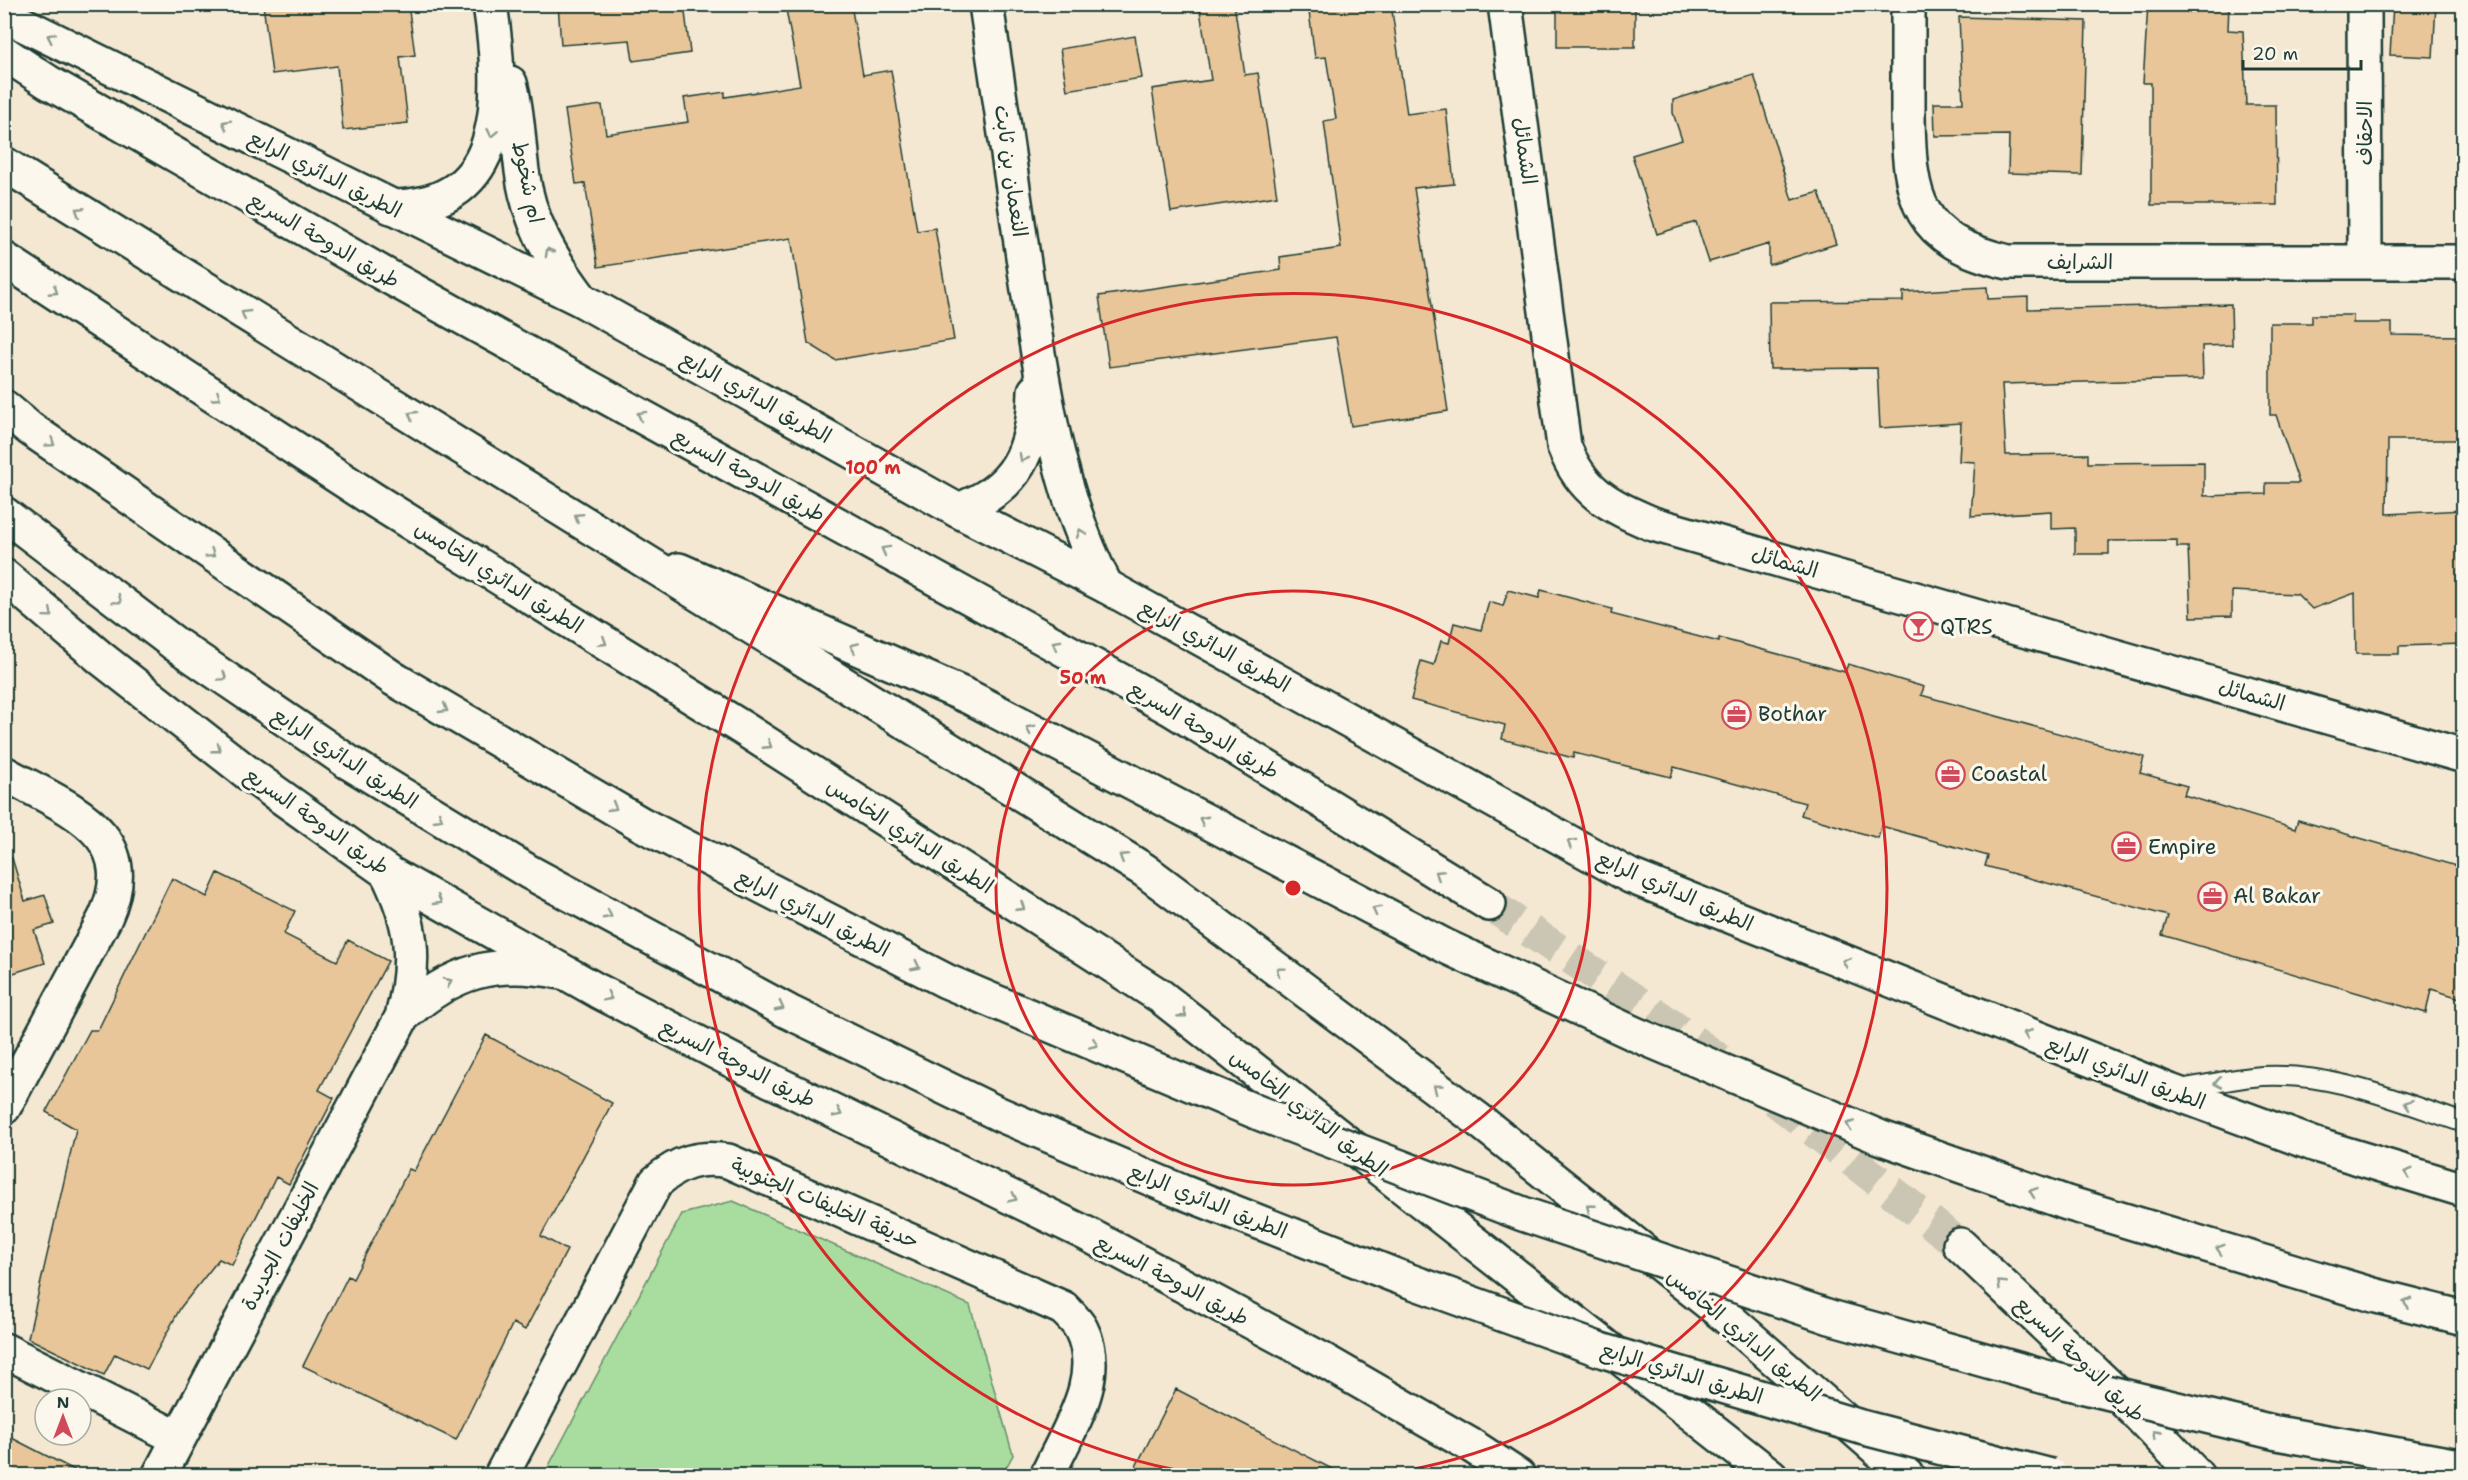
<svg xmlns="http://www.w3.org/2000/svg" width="2468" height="1480" font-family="'Shantell Sans','Playpen Sans Arabic',sans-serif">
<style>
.green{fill:#a8dd9f;stroke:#648d6a;stroke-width:1.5}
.building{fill:#e8c699;stroke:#1f3d34;stroke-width:1.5}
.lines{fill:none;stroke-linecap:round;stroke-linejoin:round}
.secondary-tunnel{stroke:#cac6b3;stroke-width:33;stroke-dasharray:33 16;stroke-linecap:butt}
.lane-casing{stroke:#1f3d34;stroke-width:22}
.street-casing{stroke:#1f3d34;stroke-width:38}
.secondary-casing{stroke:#1f3d34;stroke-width:38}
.primary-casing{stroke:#1f3d34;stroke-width:38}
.highway-casing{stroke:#1f3d34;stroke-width:38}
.lane{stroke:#fbf7ec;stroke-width:18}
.street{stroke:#fbf7ec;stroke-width:33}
.secondary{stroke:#fbf7ec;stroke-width:33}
.primary{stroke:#fbf7ec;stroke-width:33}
.highway{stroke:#fbf7ec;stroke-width:33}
.secondary-bridge-casing{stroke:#1f3d34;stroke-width:38;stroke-linecap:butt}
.primary-bridge-casing{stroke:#1f3d34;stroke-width:38;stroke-linecap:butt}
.secondary-bridge{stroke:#fbf7ec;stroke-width:33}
.primary-bridge{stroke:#fbf7ec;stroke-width:33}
.oneway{stroke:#8d9a90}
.ring{fill:none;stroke:#d62828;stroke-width:3}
.labels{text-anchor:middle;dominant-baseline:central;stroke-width:6;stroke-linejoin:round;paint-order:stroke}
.street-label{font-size:21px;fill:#1f3d34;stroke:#fbf7ec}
.poi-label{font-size:21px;fill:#1f3d34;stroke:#fbf7ec;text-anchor:start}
.centre{fill:#d62828;stroke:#fbf7ec;stroke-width:3}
.ring-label{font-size:18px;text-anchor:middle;font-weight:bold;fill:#d62828;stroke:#fbf7ec;stroke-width:6;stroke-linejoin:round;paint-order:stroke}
</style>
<rect width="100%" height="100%" fill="#f5e8d3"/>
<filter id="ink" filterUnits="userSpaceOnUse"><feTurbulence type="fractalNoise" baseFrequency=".0167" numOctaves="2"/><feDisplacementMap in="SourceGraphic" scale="12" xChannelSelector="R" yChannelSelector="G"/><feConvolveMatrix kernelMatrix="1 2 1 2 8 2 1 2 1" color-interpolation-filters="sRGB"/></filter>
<g filter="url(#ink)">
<path class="green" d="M733 1201 970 1305 1013 1455 1002 1475H544L682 1214Z"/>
<path class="building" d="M263 4H408L415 55 400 57 408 123 343 130 337 66 272 74Z
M558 4H684L690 53 633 61 630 40 561 45Z
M785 4H851L863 75 891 70 917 231 935 228 954 340 835 360 808 343 791 238 598 267 585 183 576 184 565 110 602 105 606 134 688 122 684 98 725 92V97L800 85Z
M1199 4H1234L1245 75 1258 73 1277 196 1171 212 1152 89 1211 80Z
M1308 4H1391L1407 114 1446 109 1454 184 1414 188 1448 411 1351 426 1336 337 1109 367 1099 296 1281 270 1280 257 1341 248 1324 121 1336 119 1326 57 1315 58Z
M1557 4H1635V47H1557Z
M2148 4H2229L2228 30 2243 31 2246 105H2276L2277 205H2151V83H2143Z
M2393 4H2436L2433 57 2390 55Z
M1959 17 2086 21 2082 175 2008 173 2009 135 1935 136 1934 103H1963Z
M1135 36 1142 78 1067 90 1060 49Z
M1754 75 1792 200 1819 192 1836 244 1769 265V244L1709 262 1696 222 1657 234 1632 155 1682 140 1673 113V100Z
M1987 287 1988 299 2028 297V309L2231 304 2232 345 2202 346 2203 379 2002 384 2006 455 2088 454V463L2204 462V496L2266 494V483H2299L2276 415H2270V323H2312V315H2353V323H2392V335L2463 336V440H2388L2387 514 2463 510V644L2399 646V654H2356L2355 593 2312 609 2297 594 2232 591V616L2191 617 2188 547H2177V540L2109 541V554H2075V528L2051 529V511L1971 516 1975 462 1959 461 1961 423 1880 428 1877 368 1770 369 1769 302 1903 301V292Z
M1508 590 1539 598 1541 590 1612 609 1611 614 1719 642V638L1845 672 1848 664 1924 687 1921 695 2144 757 2140 773 2187 786 2184 795 2295 829 2298 820 2463 868V999L2431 989 2426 1013 2162 935 2168 916 1985 866 1988 856 1881 826 1878 838 1801 815 1805 803 1674 767 1671 777 1574 753 1573 758 1502 739 1505 725 1411 700 1421 661 1434 665 1441 641 1449 643 1454 623 1481 630 1489 602 1503 606Z
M12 858 25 901 45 895 54 924 34 930 45 963 4 976V859Z
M218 873 295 911 284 934 337 961 348 940 388 961 319 1090 334 1098 289 1184 276 1177 232 1265 219 1259 181 1307 147 1369 115 1354 104 1375 28 1338 76 1129 46 1112 90 1030H98L172 878 207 897Z
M486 1035 612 1103 541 1236 567 1250 525 1330 513 1323 456 1440 303 1366 348 1276 353 1279 409 1169 414 1171Z
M1176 1389 1259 1432 1346 1476H1131Z
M4 1434 86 1476H4Z"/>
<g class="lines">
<path class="secondary-tunnel" d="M1489 904 1651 1011 1728 1066
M1775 1100 1960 1245"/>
<defs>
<path id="lane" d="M2179 1089C2207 1085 2234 1078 2262 1076 2332 1072 2398 1101 2464 1123"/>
<path id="street" d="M986 4C999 93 1012 182 1025 270 1041 375 1056 492 1106 586
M1505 4 1564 446C1582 493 1609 505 1653 524L2464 756
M1908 4C1908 41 1908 78 1908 115 1909 200 1917 241 2008 262H2464
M2364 4 2365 262
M510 83C518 111 518 142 522 171 528 220 552 261 582 300
M391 207C510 207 503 92 490 4
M957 510C1017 490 1034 450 1035 391
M4 773C66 808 144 832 105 918L4 1107
M402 1017C452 970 495 959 561 972
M4 1350 178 1438
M159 1476 402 1017C417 961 413 924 387 872
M501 1476 656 1182C679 1162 699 1156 728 1161L1063 1308C1069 1314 1077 1321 1081 1329 1106 1378 1067 1431 1047 1476"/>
<path id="secondary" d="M4 15 582 300 957 510 1106 586 1630 876 2170 1091 2316 1145 2464 1190
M4 53 48 82 382 273 1170 708 1489 904
M4 514 175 644
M4 576 102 659 249 774 387 872 598 991 772 1081 1087 1234 1321 1359 1472 1446 1518 1476
M1960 1245 2135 1411 2197 1476"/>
<path id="primary" d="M4 407 29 428 394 679
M679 570 969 697 1447 947 1635 1034 1879 1137 2067 1203 2373 1295 2464 1318"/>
<path id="highway" d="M4 164 1144 870 1476 1118 1723 1314 1908 1476
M4 259 374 500 744 729 1160 996 1771 1476"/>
</defs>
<use href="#lane" class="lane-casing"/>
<use href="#street" class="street-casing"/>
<use href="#secondary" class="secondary-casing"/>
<use href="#primary" class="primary-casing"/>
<use href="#highway" class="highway-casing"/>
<use href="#lane" class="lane"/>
<use href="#street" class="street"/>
<use href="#secondary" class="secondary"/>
<use href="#primary" class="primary"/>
<use href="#highway" class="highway"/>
<defs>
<path id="secondary-bridge" d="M175 644 348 762 529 872 789 1012 999 1114 1180 1191 1399 1277 1604 1351 1861 1427 2051 1476"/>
<path id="primary-bridge" d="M394 679 641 824 946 981 1259 1113 1523 1214 1830 1317 2056 1380 2277 1433 2464 1467"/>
</defs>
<use href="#secondary-bridge" class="secondary-bridge-casing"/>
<use href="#primary-bridge" class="primary-bridge-casing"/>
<use href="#secondary-bridge" class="secondary-bridge"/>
<use href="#primary-bridge" class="primary-bridge"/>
</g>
<defs><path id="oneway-chevron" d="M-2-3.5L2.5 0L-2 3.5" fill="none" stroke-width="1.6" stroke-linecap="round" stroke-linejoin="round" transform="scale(1.5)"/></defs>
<g class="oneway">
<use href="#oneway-chevron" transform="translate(51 37) rotate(-154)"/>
<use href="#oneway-chevron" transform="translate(226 124) rotate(-153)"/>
<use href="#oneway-chevron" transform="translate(492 133) rotate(102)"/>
<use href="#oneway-chevron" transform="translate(79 211) rotate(-148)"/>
<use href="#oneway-chevron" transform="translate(549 252) rotate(-119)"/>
<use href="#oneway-chevron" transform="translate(54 291) rotate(33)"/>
<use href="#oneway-chevron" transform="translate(245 314) rotate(-149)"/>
<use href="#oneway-chevron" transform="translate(217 397) rotate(33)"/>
<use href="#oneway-chevron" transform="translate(412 415) rotate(-149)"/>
<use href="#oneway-chevron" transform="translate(641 415) rotate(-151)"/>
<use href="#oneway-chevron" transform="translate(51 443) rotate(35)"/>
<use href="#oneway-chevron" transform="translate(1023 458) rotate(118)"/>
<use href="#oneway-chevron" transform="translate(578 517) rotate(-148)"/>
<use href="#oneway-chevron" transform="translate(1081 533) rotate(-110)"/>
<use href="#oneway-chevron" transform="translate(885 550) rotate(-151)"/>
<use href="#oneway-chevron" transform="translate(211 554) rotate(35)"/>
<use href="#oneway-chevron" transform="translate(118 600) rotate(37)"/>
<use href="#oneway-chevron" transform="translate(49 614) rotate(40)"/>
<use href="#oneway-chevron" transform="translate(603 642) rotate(32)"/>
<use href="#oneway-chevron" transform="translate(1056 644) rotate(-151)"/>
<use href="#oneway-chevron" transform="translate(854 647) rotate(-156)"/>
<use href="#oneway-chevron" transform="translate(223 677) rotate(34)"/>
<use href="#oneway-chevron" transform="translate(444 709) rotate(30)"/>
<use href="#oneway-chevron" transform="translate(1030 729) rotate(-152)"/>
<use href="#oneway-chevron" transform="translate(768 745) rotate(33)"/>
<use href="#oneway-chevron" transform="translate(217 749) rotate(38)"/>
<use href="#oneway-chevron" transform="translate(613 807) rotate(30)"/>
<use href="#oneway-chevron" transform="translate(439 818) rotate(31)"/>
<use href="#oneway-chevron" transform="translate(1203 820) rotate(-152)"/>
<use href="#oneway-chevron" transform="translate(1571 843) rotate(-151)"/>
<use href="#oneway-chevron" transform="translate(1123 857) rotate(-148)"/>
<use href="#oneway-chevron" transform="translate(1439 874) rotate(-148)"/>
<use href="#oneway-chevron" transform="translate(438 901) rotate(30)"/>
<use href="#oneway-chevron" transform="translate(1021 907) rotate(33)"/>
<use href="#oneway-chevron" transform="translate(1376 910) rotate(-152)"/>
<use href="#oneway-chevron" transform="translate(608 915) rotate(28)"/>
<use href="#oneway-chevron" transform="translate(1846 962) rotate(-158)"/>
<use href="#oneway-chevron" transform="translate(916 966) rotate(27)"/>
<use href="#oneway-chevron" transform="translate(1280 971) rotate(-143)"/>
<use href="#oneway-chevron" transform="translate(448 982) rotate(-27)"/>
<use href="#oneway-chevron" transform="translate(608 997) rotate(27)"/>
<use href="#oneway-chevron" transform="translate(780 1007) rotate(28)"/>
<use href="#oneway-chevron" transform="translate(1183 1014) rotate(38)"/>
<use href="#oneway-chevron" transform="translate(2027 1034) rotate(-158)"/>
<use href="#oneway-chevron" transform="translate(1094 1044) rotate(23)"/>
<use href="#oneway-chevron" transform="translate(2218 1083) rotate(171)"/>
<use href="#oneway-chevron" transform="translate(1437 1088) rotate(-143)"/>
<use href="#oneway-chevron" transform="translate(2408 1104) rotate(-161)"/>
<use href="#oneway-chevron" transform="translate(838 1113) rotate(26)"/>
<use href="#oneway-chevron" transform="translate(1850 1125) rotate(-157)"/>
<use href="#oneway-chevron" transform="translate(2408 1173) rotate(-163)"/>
<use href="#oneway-chevron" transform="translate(2033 1192) rotate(-161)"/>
<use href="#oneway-chevron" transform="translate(1013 1198) rotate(26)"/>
<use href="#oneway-chevron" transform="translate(1590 1208) rotate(-142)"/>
<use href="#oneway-chevron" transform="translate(2220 1249) rotate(-163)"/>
<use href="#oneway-chevron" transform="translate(2001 1284) rotate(-136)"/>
<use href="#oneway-chevron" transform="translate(2407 1303) rotate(-166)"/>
<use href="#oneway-chevron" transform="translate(2156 1434) rotate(-134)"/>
</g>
</g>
<g class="ring">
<circle cx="1293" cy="888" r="297"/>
<path d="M1205 1475A594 594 0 1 1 1381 1475"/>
</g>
<defs>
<symbol id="bar-ring" viewBox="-11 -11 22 22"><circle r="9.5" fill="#fbf7ec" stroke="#d1495b" stroke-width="1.5"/><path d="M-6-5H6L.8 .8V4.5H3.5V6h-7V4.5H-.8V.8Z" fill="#d1495b"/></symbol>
<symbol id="office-ring" viewBox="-11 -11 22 22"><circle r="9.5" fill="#fbf7ec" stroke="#d1495b" stroke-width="1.5"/><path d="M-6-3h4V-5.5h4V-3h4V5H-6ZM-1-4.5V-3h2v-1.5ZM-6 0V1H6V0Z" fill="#d1495b"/></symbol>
</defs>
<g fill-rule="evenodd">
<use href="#bar-ring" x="1902" y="610" width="33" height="33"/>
<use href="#office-ring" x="1720" y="698" width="33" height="33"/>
<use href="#office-ring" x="1934" y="758" width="33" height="33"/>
<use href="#office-ring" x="2110" y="830" width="33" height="33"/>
<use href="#office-ring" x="2196" y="880" width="33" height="33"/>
</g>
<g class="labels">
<g class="street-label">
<text transform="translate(2365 133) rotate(-90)">الاحقاف</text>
<text transform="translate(1525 151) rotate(82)">الشمائل</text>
<text transform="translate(1011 171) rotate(82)">النعمان بن ثابت</text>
<text transform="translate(325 174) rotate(27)">الطريق الدائري الرابع</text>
<text transform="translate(528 182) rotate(78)">ام شخوط</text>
<text transform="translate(324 240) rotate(30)">طريق الدوحة السريع</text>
<text x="2080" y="262">الشرايف</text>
<text transform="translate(756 397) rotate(29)">الطريق الدائري الرابع</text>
<text transform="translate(749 475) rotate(29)">طريق الدوحة السريع</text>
<text transform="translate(1785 562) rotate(16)">الشمائل</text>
<text transform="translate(499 577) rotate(32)">الطريق الدائري الخامس</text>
<text transform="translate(1215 646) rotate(29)">الطريق الدائري الرابع</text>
<text transform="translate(2252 695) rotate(16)">الشمائل</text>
<text transform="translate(1204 730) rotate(31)">طريق الدوحة السريع</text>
<text transform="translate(345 758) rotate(33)">الطريق الدائري الرابع</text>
<text transform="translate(317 821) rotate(35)">طريق الدوحة السريع</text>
<text transform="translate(910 836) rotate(33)">الطريق الدائري الخامس</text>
<text transform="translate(1675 891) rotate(24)">الطريق الدائري الرابع</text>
<text transform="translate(813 913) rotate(27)">الطريق الدائري الرابع</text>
<text transform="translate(738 1063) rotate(27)">طريق الدوحة السريع</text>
<text transform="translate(2126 1073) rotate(21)">الطريق الدائري الرابع</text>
<text transform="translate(1309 1113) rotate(38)">الطريق الدائري الخامس</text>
<text transform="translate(1208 1201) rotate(22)">الطريق الدائري الرابع</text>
<text transform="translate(825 1203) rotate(23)">حديقة الخليفات الجنوبية</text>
<text transform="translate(280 1246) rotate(-62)">الخليفات الجديدة</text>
<text transform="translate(1172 1280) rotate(28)">طريق الدوحة السريع</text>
<text transform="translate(1744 1335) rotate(40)">الطريق الدائري الخامس</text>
<text transform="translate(2080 1359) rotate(44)">طريق الدوحة السريع</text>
<text transform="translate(1682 1373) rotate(17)">الطريق الدائري الرابع</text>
</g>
<g class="poi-label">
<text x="1940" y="627">QTRS</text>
<text x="1758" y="714">Bothar</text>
<text x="1971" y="774">Coastal</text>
<text x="2148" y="847">Empire</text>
<text x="2233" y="896">Al Bakar</text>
</g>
</g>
<circle cx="1293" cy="888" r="9" class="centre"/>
<g class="ring-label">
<text x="873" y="474">100 m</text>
<text x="1083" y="684">50 m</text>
</g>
<rect width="2468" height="1480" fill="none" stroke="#fbf7ec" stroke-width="24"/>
<rect x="12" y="12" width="2444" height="1456" fill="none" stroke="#1f3d34" stroke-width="2" filter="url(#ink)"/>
<g transform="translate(63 1417)"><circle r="28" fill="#fbf7ec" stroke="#a3ada2" stroke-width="1.5"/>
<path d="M0-4.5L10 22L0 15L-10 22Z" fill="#d1495b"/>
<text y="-9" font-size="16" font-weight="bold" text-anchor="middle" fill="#1f3d34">N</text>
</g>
<path d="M2243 60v9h118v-9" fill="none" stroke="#1f3d34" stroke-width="3"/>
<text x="2252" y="60" font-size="18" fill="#1f3d34" stroke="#fbf7ec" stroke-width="4.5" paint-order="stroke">20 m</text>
</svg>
